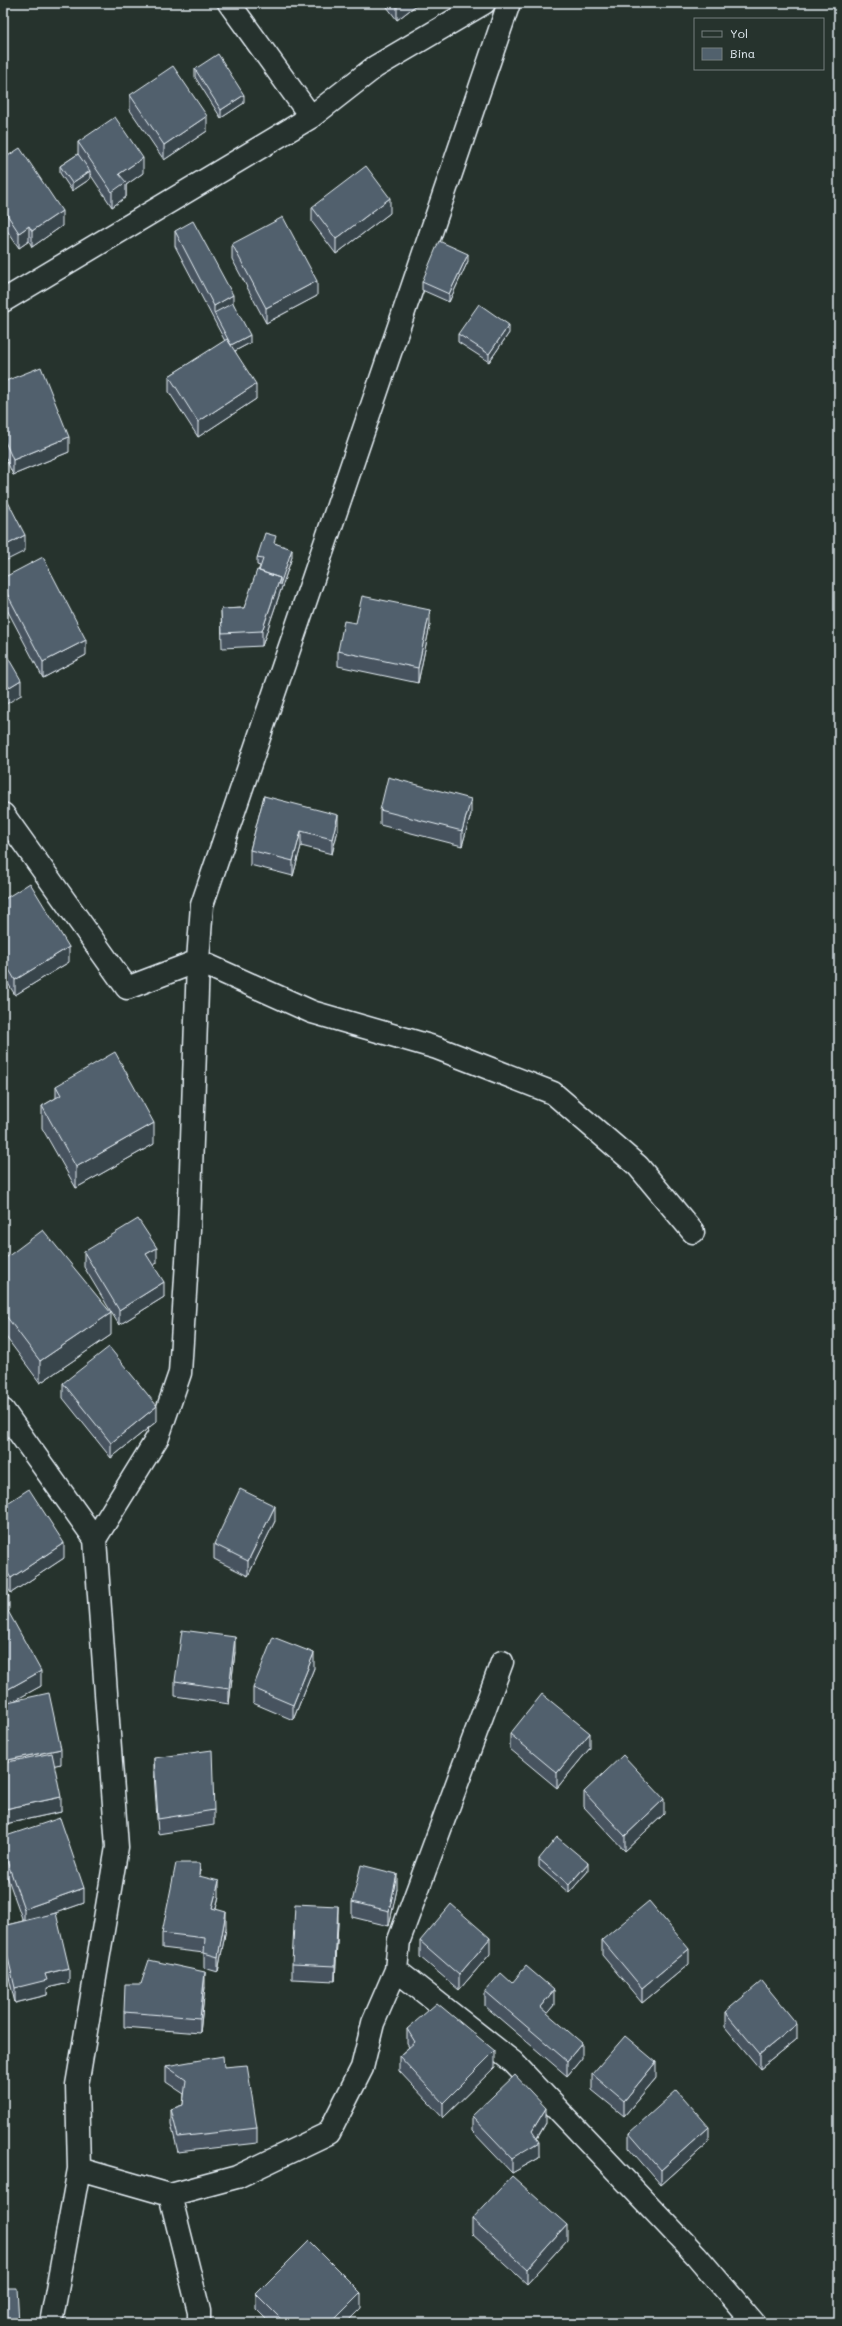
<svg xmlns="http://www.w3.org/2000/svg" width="842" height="2326" font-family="Mali,sans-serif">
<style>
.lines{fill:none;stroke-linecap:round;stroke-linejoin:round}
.street-casing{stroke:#e8f1f8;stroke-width:25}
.street{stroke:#26332d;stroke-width:22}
.wall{fill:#46535e;stroke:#e8f1f8}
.shaded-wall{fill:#39444c;stroke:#e8f1f8}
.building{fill:#51616d;stroke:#e8f1f8}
</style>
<rect width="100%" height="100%" fill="#26332d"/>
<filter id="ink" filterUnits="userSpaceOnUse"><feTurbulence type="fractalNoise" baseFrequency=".025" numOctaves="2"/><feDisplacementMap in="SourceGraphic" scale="8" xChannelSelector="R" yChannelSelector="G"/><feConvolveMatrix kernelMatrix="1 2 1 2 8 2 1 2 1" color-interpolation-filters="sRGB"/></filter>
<g filter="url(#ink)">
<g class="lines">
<defs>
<path id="street" d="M229 3 311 117
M3 301 311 117 375 67 484 3
M3 814 127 988 198 961 312 1012 437 1048 553 1093 638 1166 693 1232
M3 1410 95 1539 117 1847 77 2085 79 2169 51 2323
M95 1539 158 1437 180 1373 189 1229 198 961 202 905 509 3
M396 1970 399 1940 502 1662
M79 2169 170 2195 199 2311V2323
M170 2195 237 2177 329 2133 362 2068 373 2023 396 1970 513 2062 696 2255 754 2323"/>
</defs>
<use href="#street" class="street-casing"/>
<use href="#street" class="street"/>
</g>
<path class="wall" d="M384 3H419L397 20Z
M195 69 244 103 221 118 195 77Z
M130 95 207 131 164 160 130 110Z
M78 142 143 173 126 185V197L112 207 90 174V179L72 191 60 173V166L78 154Z
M3 159 62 226 32 247 29 241 19 248 6 229 3 230Z
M312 207 390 213 336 254 312 222Z
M175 231 233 303 250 343 235 351 256 399 198 437 169 392V376L225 341 175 246Z
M232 244 317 296 266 323 232 259Z
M468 261 449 302 422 290V282Z
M509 333 489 362 458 342V334Z
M3 382 69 452 13 475 3 452Z
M276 543 292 557 262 646 222 648 221 609 244 608 260 566 257 565V558Z
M3 578 86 655 43 678 3 602Z
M356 623 430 625 418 683 338 666V651Z
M264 796 338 830 332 854 301 846 293 876 250 865V850Z
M380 810 471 814 462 846 380 825Z
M3 900 69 962 15 995 3 975Z
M56 1086 154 1144 76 1188 42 1128V1106L56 1098Z
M84 1252 157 1263 153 1265 164 1297 119 1325 84 1267Z
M3 1260 111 1335 40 1383 3 1333Z
M63 1383 157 1421 111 1458 63 1398Z
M3 1506 64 1558 11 1593 3 1582Z
M275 1521 248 1576 214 1559V1544Z
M3 1588 9 1611 8 1612 41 1686 15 1700 61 1764 54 1765 61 1812 5 1824 3 1813Z
M235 1652 229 1704 175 1696V1681Z
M314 1668 293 1720 253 1703V1688Z
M510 1734 590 1748 557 1788 510 1749Z
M154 1758 214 1810V1825L158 1834 154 1773Z
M584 1792 664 1814 625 1851 584 1807Z
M3 1837 84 1903 52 1914 69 1983 47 1988V1995L15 2003 3 1952V1926L23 1921 3 1865Z
M539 1859 588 1871 569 1893 539 1867Z
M200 1877 219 1896 216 1909 226 1928 218 1972 204 1968V1953L162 1948V1933Z
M397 1889 389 1926 352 1917V1902Z
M338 1922 335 1981 292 1979V1964Z
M602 1940 689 1964 642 2003 602 1955Z
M420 1941 490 1954 459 1990 420 1957Z
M512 1983 554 2005 547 2013 582 2058 567 2076 485 2006V1991Z
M141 1984 205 1987 200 2033 124 2027V2012Z
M725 2012 797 2039 760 2069 725 2027Z
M407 2029 495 2067 443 2118 399 2071V2056L409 2047 407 2044Z
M166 2066 224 2067 257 2128V2143L178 2152 171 2124V2109L183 2105 184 2094 166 2082Z
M592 2074 656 2078 624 2116 592 2090Z
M472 2116 546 2123 537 2139 539 2158 512 2173 472 2131Z
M629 2133 709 2142 661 2185 629 2148Z
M472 2219 567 2240 527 2284 472 2234Z
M256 2294 361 2308 346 2323H270L256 2309Z"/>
<path class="shaded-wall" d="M399 3H419L397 20V4Z
M244 95V103L221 118V110Z
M207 116V131L164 160V145Z
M143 158V173L126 185V197L112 207V192L119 174Z
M90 171V179L72 191V183Z
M390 198V213L336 254V239Z
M62 211V226L32 247V231Z
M6 213V229L3 230V215Z
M29 226V241L19 248V233Z
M468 254V261L449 302V294Z
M317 281V296L266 323V308Z
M233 295V310L214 313V306Z
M509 325V333L489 362V354Z
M250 335V343L231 353V345Z
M256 384V399L198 437V422Z
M69 437V452L13 475V460Z
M25 535V551L3 562V547Z
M292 549V557L262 646V631L280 578Z
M430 610V625L418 683V668Z
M86 640V655L43 678V662Z
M21 680V695L3 706V691Z
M471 799V814L462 846V831Z
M338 815V830L332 854V839Z
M301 831V846L293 876V861Z
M69 947V962L15 995V980Z
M6 1036V1051L3 1053V1038Z
M154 1123V1144L76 1188V1167Z
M157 1248V1263L146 1270V1254Z
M164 1282V1297L119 1325V1310Z
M111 1313V1335L40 1383V1361Z
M157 1406V1421L111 1458V1443Z
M275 1506V1521L248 1576V1561Z
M64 1543V1558L11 1593V1578Z
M9 1596V1611L3 1615V1600Z
M235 1637V1652L229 1704V1689Z
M314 1653V1668L293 1720V1705Z
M41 1671V1686L3 1707V1692Z
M590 1733V1748L557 1788V1773Z
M61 1749V1764L3 1776V1761Z
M61 1797V1812L5 1824V1809Z
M664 1799V1814L625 1851V1836Z
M200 1863V1878L199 1876Z
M588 1863V1871L569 1893V1885Z
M397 1874V1889L389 1926V1911Z
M219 1881V1896L212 1923V1908Z
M84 1888V1903L24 1924V1909Z
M338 1906V1922L335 1981V1966Z
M226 1912V1928L218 1972V1957Z
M490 1938V1954L459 1990V1975Z
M689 1949V1964L642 2003V1988Z
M69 1968V1983L47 1988V1995L15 2003V1988L45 1974Z
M205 1972V1987L200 2033V2018Z
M554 1990V2005L540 2022V2007Z
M797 2024V2039L760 2069V2054Z
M582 2043V2058L567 2076V2061Z
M495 2051V2067L443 2118V2103Z
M656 2062V2078L624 2116V2101Z
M546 2108V2123L532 2146 539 2142V2158L512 2173V2158L532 2131Z
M709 2127V2142L661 2185V2170Z
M567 2225V2240L527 2284V2269Z
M361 2293V2308L346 2323H331Z"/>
<path class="building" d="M218 54 244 95 221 110 195 69Z
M173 66 207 116 164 145 130 95Z
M115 117 143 158 119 174 126 182 112 192 78 142Z
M20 148 62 211 32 231 29 226 19 233 6 213 3 215V159Z
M78 154 90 171 72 183 60 166Z
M366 166 390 198 336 239 312 207Z
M283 217 317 281 266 308 232 244Z
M193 221 233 295 214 306 175 231Z
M439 241 468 254 449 294 422 282Z
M233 303 250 335 231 345 214 313Z
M479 304 509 325 489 354 458 334Z
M227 339 256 384 198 422 169 376Z
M41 367 69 437 13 460 3 437V382Z
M7 500 25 535 3 547V502Z
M265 533 276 536 274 543 292 549 280 585V578L259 571 263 559 257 558Z
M43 557 86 640 43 662 3 586V578Z
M257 570 280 578 262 631 222 633 221 609 244 608Z
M362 596 430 610 418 668 338 651 344 621 356 623Z
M3 649 21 680 3 691Z
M388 777 471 799 462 831 380 810Z
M264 796 338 815 332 839 301 831 293 861 250 850Z
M30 883 69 947 15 980 3 959V900Z
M3 1033 6 1036 3 1038Z
M115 1052 154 1123 76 1167 42 1106 61 1095 56 1086Z
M138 1219 157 1248 146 1254 164 1282 119 1310 84 1252Z
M43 1230 111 1313 40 1361 3 1312V1260Z
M109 1347 157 1406 111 1443 63 1383Z
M29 1489 64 1543 11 1578 3 1566V1506Z
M240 1489 275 1506 248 1561 214 1544Z
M3 1588 9 1596 3 1600Z
M8 1611 41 1671 3 1692V1614Z
M182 1630 235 1637 229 1689 175 1681Z
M273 1637 314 1653 293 1705 253 1688Z
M49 1693 61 1749 3 1761V1703Z
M542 1694 590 1733 557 1773 510 1734Z
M212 1750 214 1810 158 1819 154 1758Z
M52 1753 61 1797 5 1809 3 1798V1763Z
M623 1755 664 1799 625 1836 584 1792Z
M60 1818 84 1888 24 1909 3 1850V1837Z
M557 1837 588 1863 569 1885 539 1859Z
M176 1863H200L199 1876 219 1881 212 1908 226 1912 218 1957 204 1953 205 1938 162 1933Z
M361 1865 397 1874 389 1911 352 1902Z
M649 1901 689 1949 642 1988 602 1940Z
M295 1904 338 1906 335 1966 292 1964Z
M451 1904 490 1938 459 1975 420 1941Z
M56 1913 69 1968 45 1974 47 1980 15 1988 3 1936V1926Z
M149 1960 205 1972 200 2018 124 2012 125 1984H141Z
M526 1966 554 1990 540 2007 582 2043 567 2061 485 1991 501 1973 512 1983Z
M762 1981 797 2024 760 2054 725 2012Z
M437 2003 495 2051 443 2103 399 2056 415 2042 407 2029Z
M625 2036 656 2062 624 2101 592 2074Z
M223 2056 224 2067 247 2065 257 2128 178 2137 171 2109 183 2105 186 2080 166 2066Z
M515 2075 546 2108 532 2131 539 2142 512 2158 472 2116Z
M677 2090 709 2127 661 2170 629 2133Z
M512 2176 567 2225 527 2269 472 2219Z
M309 2241 361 2293 331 2323H285L256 2294Z
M3 2288H17L19 2323H3Z"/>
</g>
<rect width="842" height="2326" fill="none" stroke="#26332d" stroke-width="16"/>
<rect x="8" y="8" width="826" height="2310" fill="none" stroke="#e8f1f8" stroke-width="1.5" filter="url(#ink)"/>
<rect x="694" y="18" width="130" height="52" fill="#26332d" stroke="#747f7e"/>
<rect x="702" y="31" width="20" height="6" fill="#26332d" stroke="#747f7e"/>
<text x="730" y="38" font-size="12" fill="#e8f1f8">Yol</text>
<rect x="702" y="48" width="20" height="12" fill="#51616d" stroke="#747f7e"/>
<text x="730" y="58" font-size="12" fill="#e8f1f8">Bina</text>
</svg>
